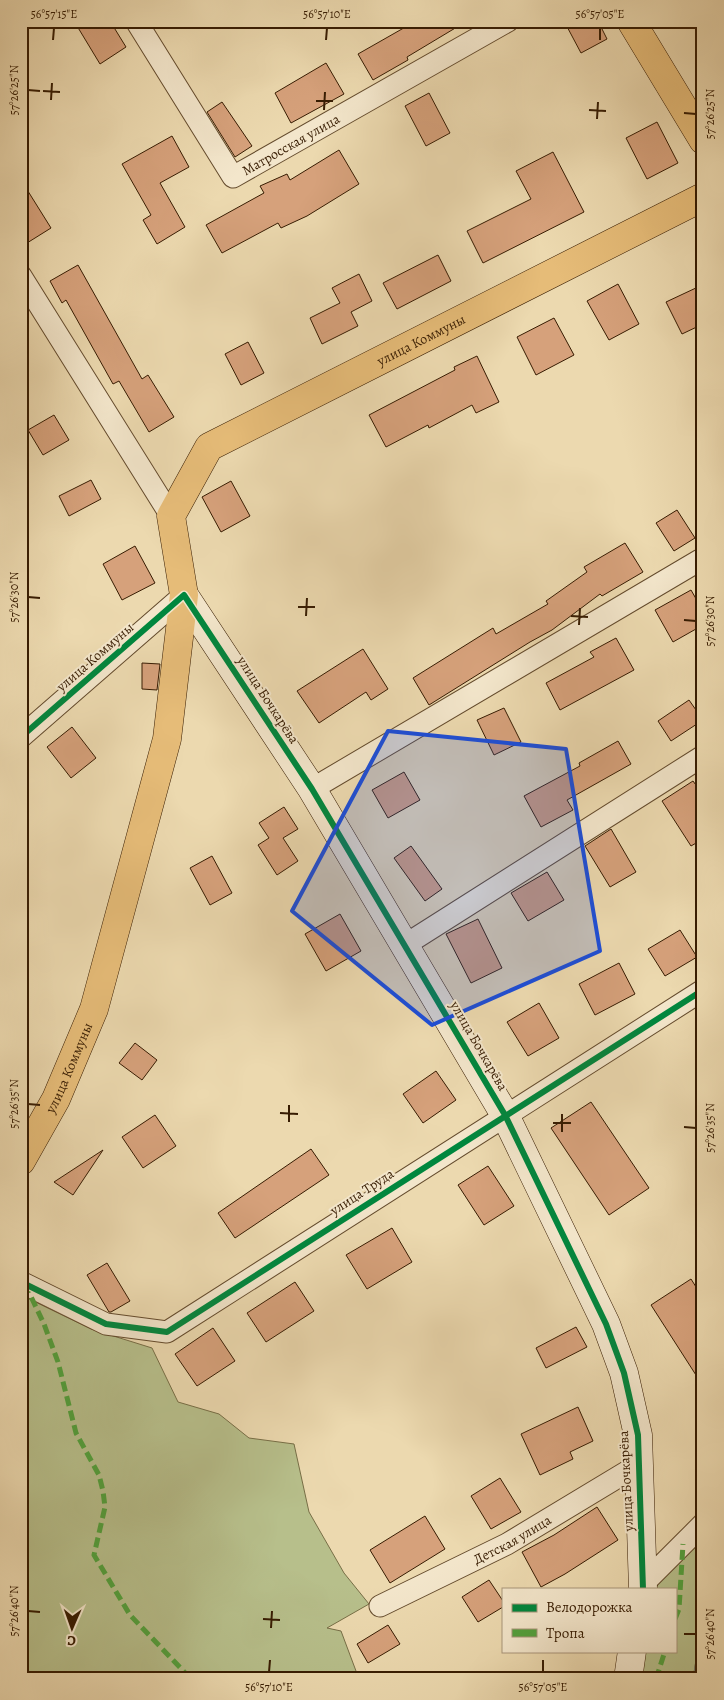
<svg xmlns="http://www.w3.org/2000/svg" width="724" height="1700" font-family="Alegreya,serif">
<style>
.green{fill:#b7bf8b;stroke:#776e46}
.water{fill:#9ab9b3;stroke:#727a6c}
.building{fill:#d6a17b;stroke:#371c02}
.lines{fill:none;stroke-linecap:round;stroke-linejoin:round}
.street-casing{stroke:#644b2d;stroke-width:23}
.secondary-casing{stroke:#371c02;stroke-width:29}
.primary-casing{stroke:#371c02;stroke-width:29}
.street{stroke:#f3e6cb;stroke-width:21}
.secondary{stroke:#f3e6cb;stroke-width:28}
.primary{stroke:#e6bc78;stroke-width:28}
.quiet{stroke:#53a13d;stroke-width:5;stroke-dasharray:10 5;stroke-linecap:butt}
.cycleway-casing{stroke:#f3e6cb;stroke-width:9}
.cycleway{stroke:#00873e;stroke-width:6}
.marked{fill:#1d4ed8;fill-opacity:0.2;stroke:#1d4ed8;stroke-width:4;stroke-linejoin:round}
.ticks{fill:none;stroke:#371c02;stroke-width:2}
.labels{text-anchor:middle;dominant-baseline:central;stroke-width:4;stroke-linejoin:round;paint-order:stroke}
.street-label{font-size:14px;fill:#371c02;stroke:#f3e6cb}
.neatline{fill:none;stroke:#371c02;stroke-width:2}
.ticks-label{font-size:12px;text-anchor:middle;fill:#371c02}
</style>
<rect width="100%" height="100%" fill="#ecd9af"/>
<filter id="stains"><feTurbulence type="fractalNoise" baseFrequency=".004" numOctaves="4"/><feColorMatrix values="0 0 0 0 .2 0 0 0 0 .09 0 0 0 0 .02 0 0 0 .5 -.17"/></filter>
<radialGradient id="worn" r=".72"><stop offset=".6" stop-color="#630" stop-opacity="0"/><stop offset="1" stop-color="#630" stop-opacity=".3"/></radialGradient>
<path class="green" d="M21 1295 91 1329 152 1348 178 1402 219 1414 249 1438 294 1444 309 1512 344 1573 369 1604 327 1628 341 1631 359 1679H21Z
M703 1535V1632L700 1635 693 1679H637L642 1651H675V1589H653Z"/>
<path class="water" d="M703 1632V1679H693L700 1635Z"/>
<path class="building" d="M74 21H110L126 47 100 64Z
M416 21H467L407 57 408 60 373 80 358 54Z
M564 21H598L607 39 581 53Z
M326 63 344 94 291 123 275 93Z
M429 93 450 133 426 146 405 106Z
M222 102 252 146 235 157 207 112Z
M657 122 678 163 647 179 626 138Z
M172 136 189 167 160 183 185 227 157 244 143 220 151 215 122 164Z
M339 150 359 184 307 216 281 228 278 223 222 253 206 225 264 193 260 186 287 174 290 180Z
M553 152 584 212 483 263 467 231 531 199 516 171Z
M21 180 51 228 27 243 21 234Z
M438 255 451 281 397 309 383 283Z
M78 265 142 379 148 375 174 417 149 432 119 381 113 384 66 300 62 303 50 281Z
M359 274 372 301 351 312 358 326 322 344 310 318 340 303 332 288Z
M618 284 639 324 609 340 587 301Z
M698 287 703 297V324L682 334 666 302Z
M554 318 574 355 536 375 517 337Z
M248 342 264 373 241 385 225 354Z
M477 356 499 402 476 413 472 405 429 428 428 425 386 447 369 415 455 370 454 367Z
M54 415 69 440 43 455 28 430Z
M91 480 101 499 69 516 59 496Z
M231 481 250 516 221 532 202 497Z
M677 510 695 538 674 551 656 523Z
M625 543 643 572 602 596 600 594 552 630 530 642 429 705 413 678 493 628 496 634 548 604 546 601 587 572 584 567Z
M135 546 155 583 122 600 103 564Z
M691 590 703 611V625L673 642 655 610Z
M616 638 634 670 560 710 546 683 594 657 590 652Z
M363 649 388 689 371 700 366 692 319 723 297 691Z
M142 663 160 664 157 690 142 689Z
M689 700 703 720 671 741 658 721Z
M504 708 521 742 494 755 477 720Z
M72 727 96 758 71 778 47 747Z
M618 741 631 764 567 800 573 810 541 827 524 796 580 766 579 763Z
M404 772 420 800 388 818 372 790Z
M693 781 703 795V839L691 846 662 801Z
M284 807 298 829 283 838 298 861 277 875 258 845 269 838 259 823Z
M611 829 636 872 610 887 585 846Z
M411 846 442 889 425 901 394 858Z
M212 856 232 893 210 905 190 868Z
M547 872 564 900 528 921 511 893Z
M340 914 361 951 326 971 305 934Z
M478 919 502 968 471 983 446 934Z
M680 930 697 957 665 976 648 949Z
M619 963 635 994 595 1015 579 984Z
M539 1003 559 1038 528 1056 507 1022Z
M135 1043 157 1060 142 1080 119 1063Z
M436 1071 456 1100 423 1123 403 1094Z
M591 1102 649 1188 609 1215 551 1128Z
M155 1115 176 1146 143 1168 122 1137Z
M311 1149 329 1175 235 1238 218 1213Z
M103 1150 73 1195 54 1182Z
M488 1166 514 1206 484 1225 458 1185Z
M392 1228 412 1262 367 1289 346 1255Z
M107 1263 130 1301 111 1312H109L87 1275Z
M691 1279 703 1298V1386L651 1305Z
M295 1282 314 1311 266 1342 247 1313Z
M576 1327 587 1347 546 1368 536 1348Z
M213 1328 235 1361 197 1386 175 1354Z
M578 1407 593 1441 570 1452 573 1459 540 1475 521 1434Z
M500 1478 521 1512 491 1529 471 1496Z
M597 1507 618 1540 565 1574 541 1587 522 1552 554 1535Z
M425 1516 445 1549 390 1583 370 1550Z
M489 1580 503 1601V1607L478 1622 462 1597Z
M388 1625 400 1644 368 1663 357 1644Z"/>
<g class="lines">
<defs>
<g id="street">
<path id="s1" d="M136 21 233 177 508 21"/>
<path d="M21 276 171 516"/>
<path d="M21 737 184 595"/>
<path d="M312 789 700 560 703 564"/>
<path d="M405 945 703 756"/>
<path d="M21 1282 106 1324 167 1332 703 990"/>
<path d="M644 1583 703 1524"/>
<path id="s2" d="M380 1606 507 1544 638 1465"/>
</g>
<path id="secondary" d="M184 595 312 789 505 1115 606 1324 624 1373 638 1435 643 1589
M628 1679 632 1651"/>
<g id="primary">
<path d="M631 21 703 140"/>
<path id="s3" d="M21 1161 56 1099 94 1009 167 739 184 595 171 516 209 447 703 197"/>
</g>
</defs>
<use href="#street" class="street-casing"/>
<use href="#secondary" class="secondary-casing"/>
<use href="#primary" class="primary-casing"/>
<use href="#street" class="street"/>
<use href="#secondary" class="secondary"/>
<use href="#primary" class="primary"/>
<path class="quiet" d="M25 1284 44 1324 58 1362 76 1433 99 1475 103 1491 105 1507 94 1555 130 1615 191 1679
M675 1619 679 1609 683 1544
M656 1679 665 1651"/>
<defs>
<path id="cycleway" d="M21 737 184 595 312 789 505 1115 606 1324 624 1373 638 1435 643 1589
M21 1282 106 1324 167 1332 703 990"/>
</defs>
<use href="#cycleway" class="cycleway-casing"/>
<use href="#cycleway" class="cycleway"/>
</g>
<path class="marked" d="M388 731 566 749 600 951 432 1025 292 911Z"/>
<path class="ticks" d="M53 40 54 28M326 40 327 28M600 40V28M28 90 40 91M43 91 60 92M51 100 52 83M316 101H333M324 110 325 92M589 110 606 111M684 113 696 114M597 119 598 102M28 597 40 598M298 607H315M306 616 307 598M571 616 588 617M684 620 696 621M579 625 580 608M28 1104 40 1105M280 1113 298 1114M289 1122V1105M553 1123H571M684 1127 696 1128M562 1132V1114M28 1611 40 1612M263 1619 280 1620M271 1628 272 1611M684 1634H696M269 1672 270 1660M543 1672V1660"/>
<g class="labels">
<g class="street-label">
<text stroke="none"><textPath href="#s1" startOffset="250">Матросская улица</textPath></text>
<text stroke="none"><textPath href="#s3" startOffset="990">улица Коммуны</textPath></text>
<text transform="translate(95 657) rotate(-41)">улица Коммуны</text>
<text transform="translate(268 700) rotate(57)">улица Бочкарёва</text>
<text transform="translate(479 1046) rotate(60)">улица Бочкарёва</text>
<text stroke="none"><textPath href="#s3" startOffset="105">улица Коммуны</textPath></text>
<text transform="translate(362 1192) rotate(-33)">улица Труда</text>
<text transform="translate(626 1481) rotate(-93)">улица Бочкарёва</text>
<text stroke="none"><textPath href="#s2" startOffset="148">Детская улица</textPath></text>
</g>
</g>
<rect width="724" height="1700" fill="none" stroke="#ecd9af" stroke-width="55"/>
<rect x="502" y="1588" width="175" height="65" fill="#f3e6cb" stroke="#a8957b"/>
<rect x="512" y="1604" width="25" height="8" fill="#00873e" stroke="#a8957b"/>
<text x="546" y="1612" font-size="15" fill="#371c02">Велодорожка</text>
<rect x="512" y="1629" width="25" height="8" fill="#53a13d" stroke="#a8957b"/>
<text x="546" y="1638" font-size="15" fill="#371c02">Тропа</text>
<g transform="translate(72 1628) rotate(182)" stroke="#f3e6cb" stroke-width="4" paint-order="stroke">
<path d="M0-4L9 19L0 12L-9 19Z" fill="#371c02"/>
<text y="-8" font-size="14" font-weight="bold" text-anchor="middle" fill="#371c02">С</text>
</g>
<rect x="28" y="28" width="668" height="1644" class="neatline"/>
<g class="ticks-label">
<text x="54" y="18">56°57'15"E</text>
<text x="327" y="18">56°57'10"E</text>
<text x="600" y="18">56°57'05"E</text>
<text transform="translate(14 90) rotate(-90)" y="4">57°26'25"N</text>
<text transform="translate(710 114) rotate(-90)" y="4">57°26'25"N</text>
<text transform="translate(14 597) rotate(-90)" y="4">57°26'30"N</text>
<text transform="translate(710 621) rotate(-90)" y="4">57°26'30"N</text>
<text transform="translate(14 1104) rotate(-90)" y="4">57°26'35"N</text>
<text transform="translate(710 1128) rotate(-90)" y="4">57°26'35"N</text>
<text transform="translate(14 1611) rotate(-90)" y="4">57°26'40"N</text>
<text transform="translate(710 1634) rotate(-90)" y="4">57°26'40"N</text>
<text x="269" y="1691">56°57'10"E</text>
<text x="543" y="1691">56°57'05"E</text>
</g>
<rect width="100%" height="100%" filter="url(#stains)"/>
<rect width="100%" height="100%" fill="url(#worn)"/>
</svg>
